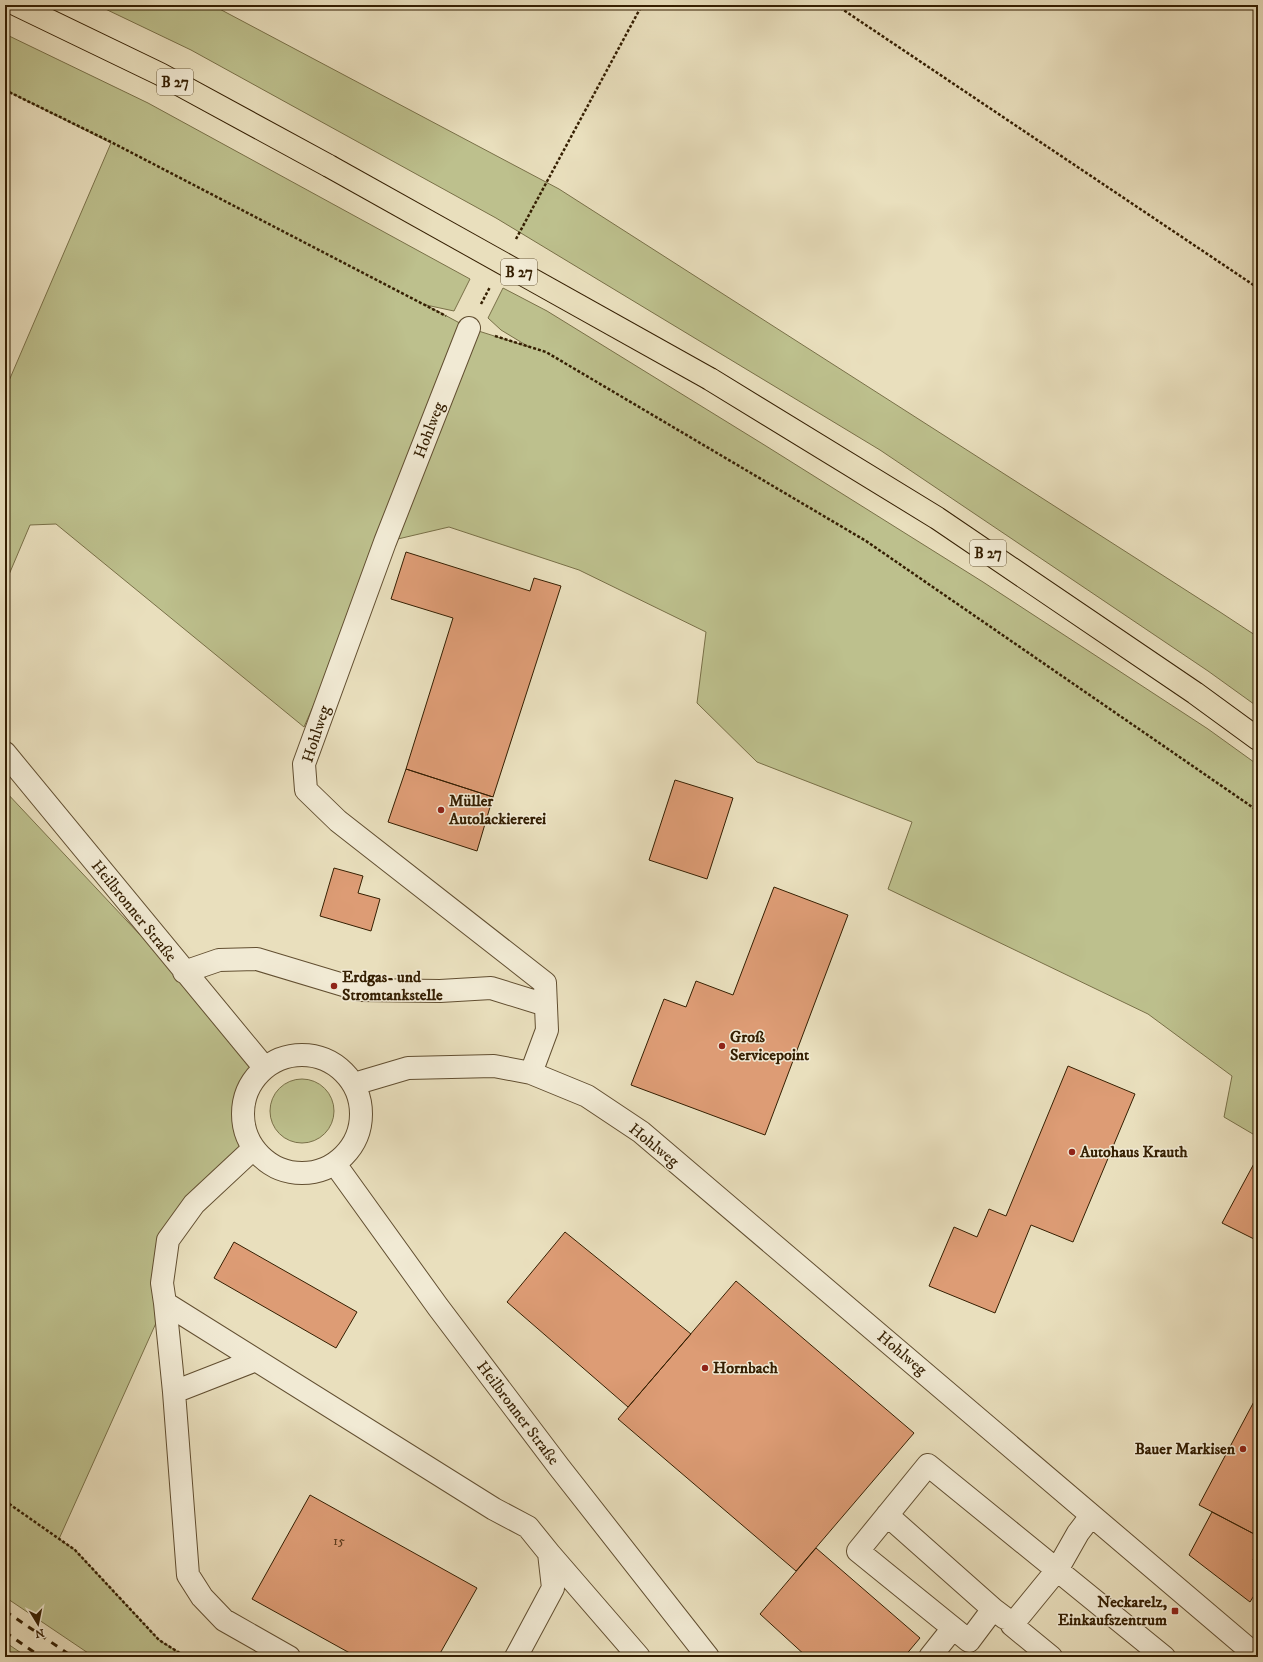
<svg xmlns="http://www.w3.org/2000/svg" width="1263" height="1662" font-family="'IM FELL DW Pica',serif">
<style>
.green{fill:#bdc08d;stroke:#797048}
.building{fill:#dd9c75;stroke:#351f02}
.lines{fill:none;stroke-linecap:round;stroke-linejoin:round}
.minor-casing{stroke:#624f31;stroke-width:24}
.major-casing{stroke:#351f02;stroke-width:24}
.path{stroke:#351f02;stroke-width:2.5;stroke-dasharray:3 2;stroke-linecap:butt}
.minor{stroke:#f1ead4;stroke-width:22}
.major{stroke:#e9dfbd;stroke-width:22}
.rail{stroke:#351f02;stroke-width:3;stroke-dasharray:7 7;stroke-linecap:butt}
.major-bridge-casing{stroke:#351f02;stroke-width:24;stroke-linecap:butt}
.major-bridge{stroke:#e9dfbd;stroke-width:22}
.poi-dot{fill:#8f2418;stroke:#f1ead4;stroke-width:1.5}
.labels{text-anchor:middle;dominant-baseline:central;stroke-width:3;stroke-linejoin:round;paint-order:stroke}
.number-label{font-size:14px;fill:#5f3e1f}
.shield{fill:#f1ead4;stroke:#6d5c41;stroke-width:1}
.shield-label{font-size:15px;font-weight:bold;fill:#351f02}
.street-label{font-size:16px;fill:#351f02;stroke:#f1ead4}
.poi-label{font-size:16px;font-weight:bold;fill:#351f02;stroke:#f1ead4;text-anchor:start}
</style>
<rect width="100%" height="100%" fill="#e9dfbd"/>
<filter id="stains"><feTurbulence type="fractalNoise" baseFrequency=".005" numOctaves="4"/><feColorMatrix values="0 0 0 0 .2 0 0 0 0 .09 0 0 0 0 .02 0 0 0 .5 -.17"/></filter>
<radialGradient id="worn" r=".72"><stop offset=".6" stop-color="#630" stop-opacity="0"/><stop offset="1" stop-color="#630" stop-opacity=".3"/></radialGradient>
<path class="green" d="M97 5H212L559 189 1220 612 1258 637V707L1208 671 880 450 496 218 191 50Z
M5 34 148 103 470 279 454 311 426 305 469 328 529 347 501 330 488 318 503 288 547 311 766 446 983 582 1208 729 1258 765V1137L1224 1117 1232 1076 1148 1014 888 889 912 822 757 762 697 703 706 632 579 570 449 527 385 542 304 727 56 524 30 525 5 584V390L111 143 5 90Z
M5 791 264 1067C239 1095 236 1116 253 1149L168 1240 165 1303 59 1539 75 1550 159 1640 186 1657H94L5 1597Z
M270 1111a32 32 0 1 1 64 0a32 32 0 1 1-64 0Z
M5 1642 27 1657H5Z"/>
<path class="building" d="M406 552 530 591 534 578 561 586 493 797 406 769 453 618 391 599Z
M406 769 493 797 477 851 388 822Z
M675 780 733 798 707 879 649 860Z
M334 868 363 876 358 893 380 899 371 931 320 916Z
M774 887 848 915 765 1135 631 1085 664 999 686 1007 696 981 733 995Z
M1068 1066 1135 1094 1073 1242 1031 1225 995 1313 929 1286 954 1227 977 1237 989 1209 1006 1216Z
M1257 1158 1258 1159V1241L1222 1223Z
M565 1232 691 1334 628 1407 507 1302Z
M234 1242 357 1312 336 1348 214 1278Z
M736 1281 914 1433 796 1571 618 1419Z
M1258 1394V1536L1199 1505Z
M310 1495 477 1588 438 1657H357L252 1599Z
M1212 1512 1258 1536V1550L1253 1560 1258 1563V1589L1250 1602 1189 1555Z
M816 1548 920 1638 904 1657H807L760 1614Z"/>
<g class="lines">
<defs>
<path id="minor" d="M469 328 385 542 304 764 306 790 338 821 545 983 547 1030 531 1073
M5 753 264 1067
M184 972 219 960 257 959 360 990 440 991 491 988 546 1005
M243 1114a59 59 0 1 1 118 0a59 59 0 1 1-118 0Z
M354 1084 408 1068 494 1066 531 1073 587 1096 641 1132 1258 1657
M253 1149 194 1204 168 1240 162 1283 165 1303 174 1392 188 1575 202 1597 224 1620 289 1657
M335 1164 438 1307 559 1467 708 1657
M165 1303 494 1509 528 1527 549 1553 553 1588 516 1657
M174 1392 256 1360
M887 1515 993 1609
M549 1553 639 1657
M953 1628 969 1641 993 1609 1005 1618
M930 1657 953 1628 858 1551 928 1465 1164 1657
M1051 1657 1012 1625 1057 1570 1078 1533 1091 1516"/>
<path id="major" d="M17 5 160 74 329 166
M710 379 937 518 1195 693 1258 739"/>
</defs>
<use href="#minor" class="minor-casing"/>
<use href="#major" class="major-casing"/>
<path class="path" d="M836 5 1258 288
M5 90 111 142 446 316
M516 239 642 5
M481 304 490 287
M495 336 546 352 866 541 1258 811
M5 1501 75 1550 159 1640 186 1657"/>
<use href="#minor" class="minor"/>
<use href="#major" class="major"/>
<path class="rail" d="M5 1611 73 1657
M5 1632 41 1657"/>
<defs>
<path id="major-bridge" d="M329 166 710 379"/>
</defs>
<use href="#major-bridge" class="major-bridge-casing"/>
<use href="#major-bridge" class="major-bridge"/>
</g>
<g class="poi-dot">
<circle cx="441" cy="810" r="4"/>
<circle cx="334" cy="986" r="4"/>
<circle cx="722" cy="1046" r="4"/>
<circle cx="1072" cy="1152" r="4"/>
<circle cx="705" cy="1368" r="4"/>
<circle cx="1243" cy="1449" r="4"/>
<rect x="1171" y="1607" width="8" height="8" rx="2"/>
</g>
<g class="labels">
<g class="number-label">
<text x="339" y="1541">15</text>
</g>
<g class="shield">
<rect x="157" y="69" width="36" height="26" rx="3"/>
<rect x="501" y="259" width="36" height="26" rx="3"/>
<rect x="970" y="540" width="36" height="26" rx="3"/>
</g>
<g class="shield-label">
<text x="175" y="82">B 27</text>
<text x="519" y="272">B 27</text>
<text x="988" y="553">B 27</text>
</g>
<g class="street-label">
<text transform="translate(429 430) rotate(-69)">Hohlweg</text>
<text transform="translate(316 734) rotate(-72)">Hohlweg</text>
<text transform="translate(134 911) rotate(51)">Heilbronner Straße</text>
<text transform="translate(654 1145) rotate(39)">Hohlweg</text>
<text transform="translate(902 1353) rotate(40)">Hohlweg</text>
<text transform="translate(518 1413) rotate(53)">Heilbronner Straße</text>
</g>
<g class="poi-label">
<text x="449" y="801">Müller<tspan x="449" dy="18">Autolackiererei</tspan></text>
<text x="342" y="977">Erdgas- und<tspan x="342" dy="18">Stromtankstelle</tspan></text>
<text x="730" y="1037">Groß<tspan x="730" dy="18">Servicepoint</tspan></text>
<text x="1080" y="1152">Autohaus Krauth</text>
<text x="713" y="1368">Hornbach</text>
<text x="1235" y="1449" text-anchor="end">Bauer Markisen</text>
<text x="1167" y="1602" text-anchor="end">Neckarelz,<tspan x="1167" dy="18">Einkaufszentrum</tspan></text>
</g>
</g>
<rect width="1263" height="1662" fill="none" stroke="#e9dfbd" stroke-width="20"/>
<rect x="6" y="6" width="1251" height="1650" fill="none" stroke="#351f02" stroke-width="2"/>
<rect x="10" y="10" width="1243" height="1642" fill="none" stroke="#351f02"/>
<g transform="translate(38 1624) rotate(170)" stroke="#f1ead4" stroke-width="3" paint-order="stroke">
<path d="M0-3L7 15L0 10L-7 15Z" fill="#351f02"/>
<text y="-6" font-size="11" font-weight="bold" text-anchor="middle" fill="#351f02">N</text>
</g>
<rect width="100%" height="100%" filter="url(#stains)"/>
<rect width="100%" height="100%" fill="url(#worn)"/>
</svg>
